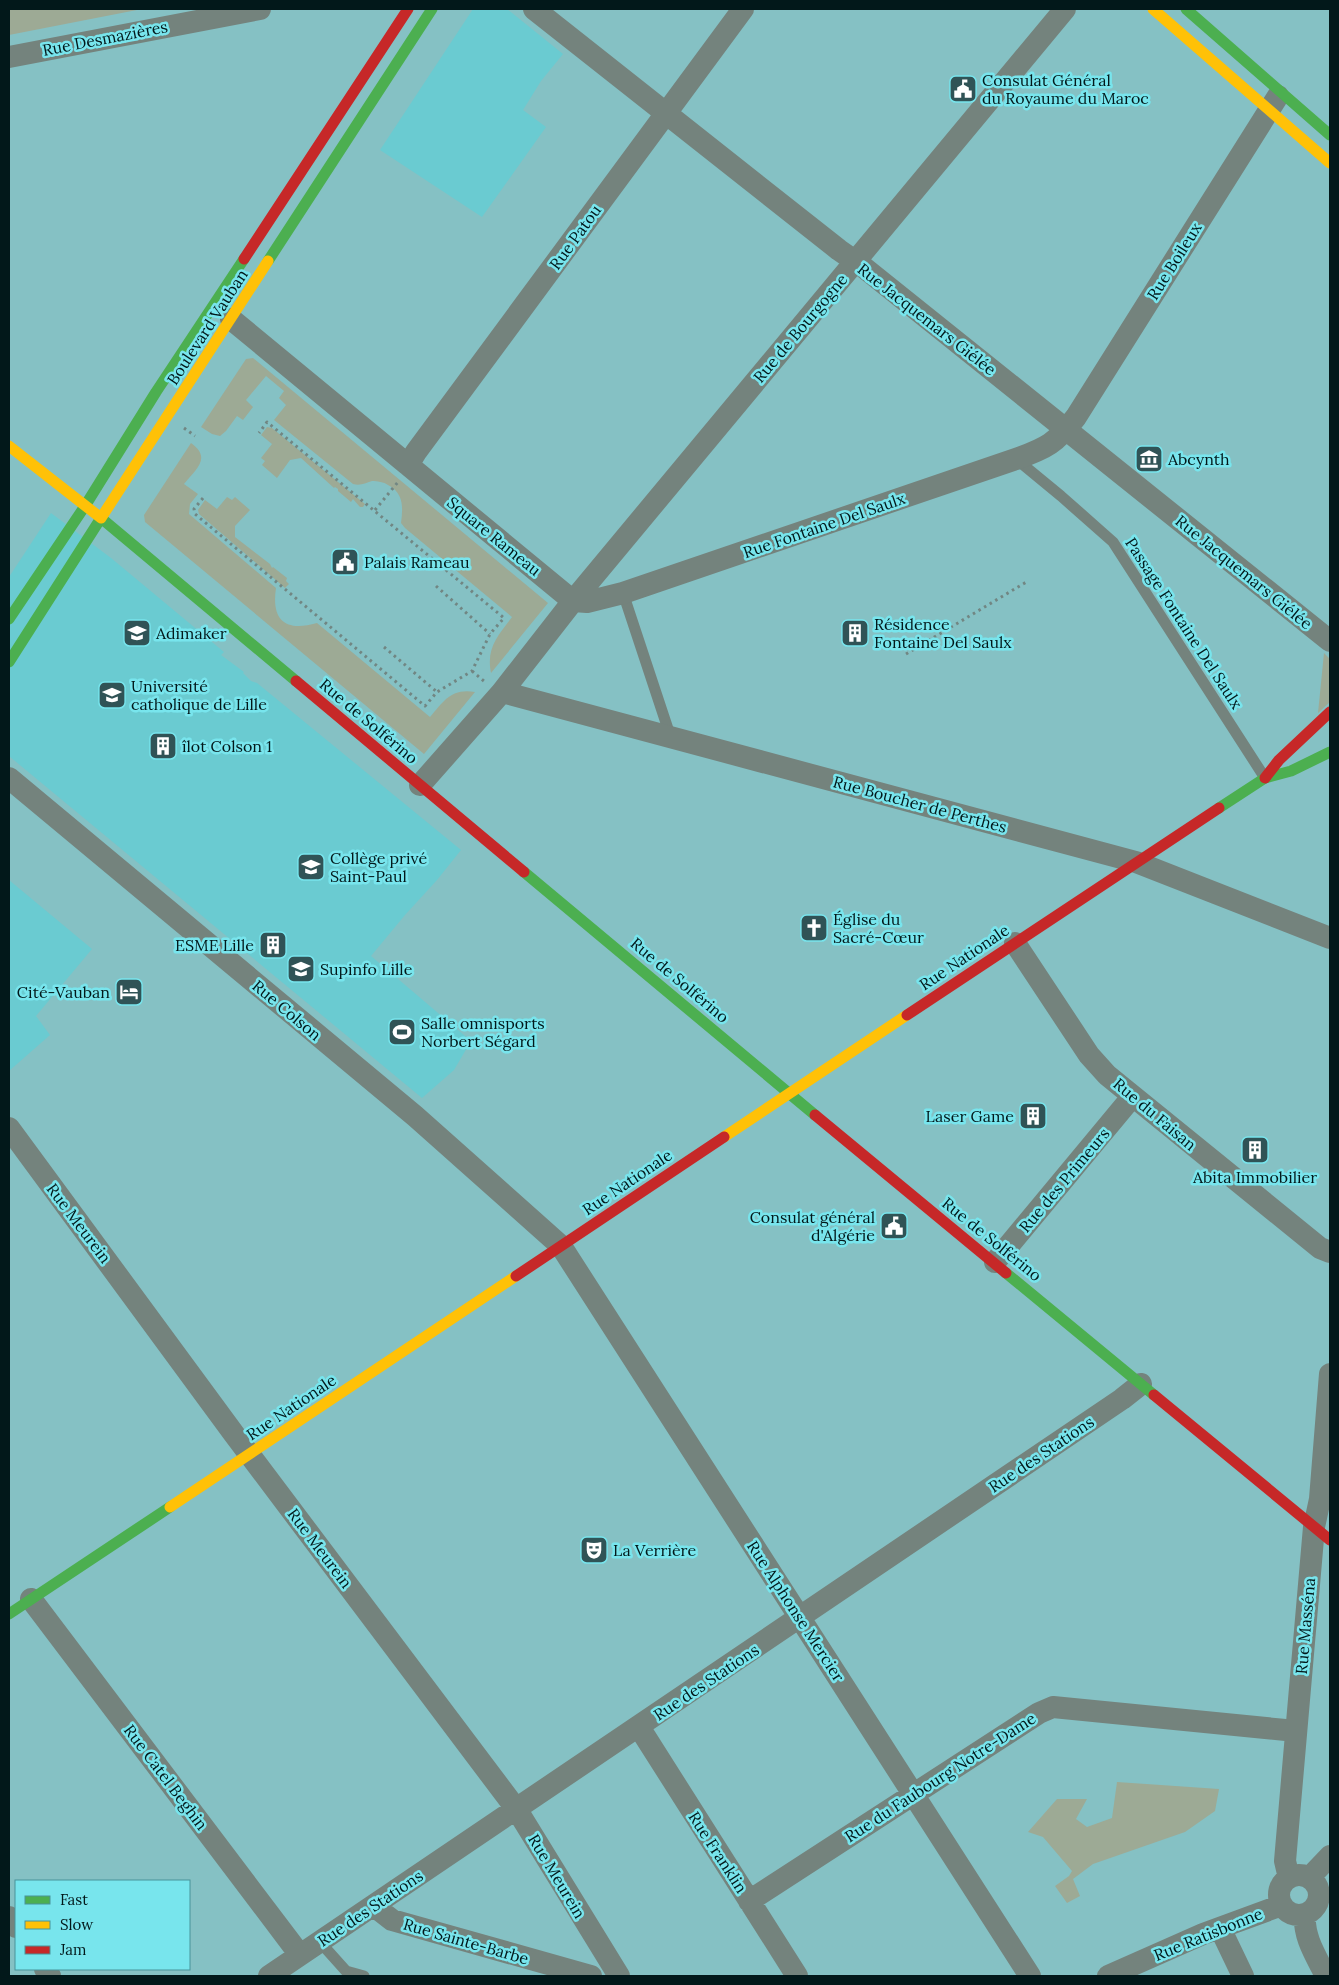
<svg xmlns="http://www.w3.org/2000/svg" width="1339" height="1985" font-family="Lora,serif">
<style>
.built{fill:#6acbd1}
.green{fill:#9daa95}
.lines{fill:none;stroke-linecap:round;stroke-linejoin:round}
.path{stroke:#718683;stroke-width:3;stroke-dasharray:2.5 4;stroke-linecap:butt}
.lane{stroke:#74837d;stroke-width:11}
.street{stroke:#74837d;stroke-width:22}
.fast{stroke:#4caf50;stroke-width:11}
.slow{stroke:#ffc107;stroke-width:11}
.jam{stroke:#c62828;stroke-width:11}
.labels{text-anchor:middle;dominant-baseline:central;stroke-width:5;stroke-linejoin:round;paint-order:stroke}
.street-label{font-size:16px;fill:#02181a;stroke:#78e5ed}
.poi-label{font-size:16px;fill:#02181a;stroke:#78e5ed;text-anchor:start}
</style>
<rect width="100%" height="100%" fill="#85c1c4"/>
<path class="built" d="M473 9H507L563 54 541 81 523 110 546 127 482 217 380 150Z
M51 513 111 558 224 652 221 655 244 672 243 673 251 681 257 683 461 850 437 880 405 915 371 956 471 1041 454 1070 422 1098 9 756V577Z
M9 880 92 949 36 1016 50 1035 9 1071Z"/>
<path class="green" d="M9 9H142L9 35Z
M253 358 548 603 491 673C486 647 498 636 512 617L405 528 401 523C403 508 404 493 388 485 384 482 377 481 372 481 365 483 361 486 353 484L274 420 286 405 279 398 284 391 266 376 246 400 253 407 243 420 237 416 226 431 220 436 212 434 201 427 246 359Z
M267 427 272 428 365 504 363 507H360L353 499 351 502 338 491V489L335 487 334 488 301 458 290 460 277 478 262 465 265 461 261 458 272 444 261 435Z
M191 443C212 458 196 469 184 484L198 494 190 504 189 514 276 588C271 621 286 632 317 623L430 717C444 701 451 688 475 692L424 754 145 522 144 515Z
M227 497 232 500 235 497 250 510 235 526V537L270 564 272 568 273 567 287 578 286 581 289 584 285 588 199 514 198 510 205 500 217 509Z
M1324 653 1330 659V702L1318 713Z
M1117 1782 1219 1789 1215 1811 1185 1832 1093 1864 1073 1879 1080 1896 1067 1903 1055 1886 1069 1876 1072 1871 1043 1837 1028 1832 1057 1799H1087L1076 1819 1087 1827 1112 1818Z"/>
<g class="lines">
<path class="path" d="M184 428 195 436
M203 498 194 509 195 514 425 706 437 692 472 671 490 634 504 618 267 422 259 433
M375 510 398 482
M436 586 490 634
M384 647 437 692
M906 654 1028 581
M472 671 485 682"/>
<path class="lane" d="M1016 459 1061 496 1113 542 1265 778
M623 593 671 738
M320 1942 346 1971 364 1976"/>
<path class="street" d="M534 9 839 250 862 266 1330 641
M9 57 260 9
M231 319 573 601
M408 465 416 452 743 9
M573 601 587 602 623 593 1016 459C1047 448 1056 443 1076 417L1278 96
M502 692 1136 862 1330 938
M9 778 415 1116 561 1246 1030 1976
M420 785 502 692 573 601 1065 9
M1015 943 1089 1055 1107 1075 1320 1248 1330 1252
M9 1128 234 1434 517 1810 619 1976
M995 1262 1132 1097
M31 1599 300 1955
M639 1727 797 1976
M1279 1895a20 20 0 1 1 40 0a20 20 0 1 1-40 0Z
M1289 1878 1285 1861 1314 1527 1320 1499 1330 1374
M1309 1878 1330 1856
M749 1901 1039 1713 1053 1707 1296 1731
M374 1906 392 1920 591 1976
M1305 1914C1303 1937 1316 1956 1326 1976
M9 1917 16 1927
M1220 1928 1243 1976
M45 1969 50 1976
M269 1976 1122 1399 1141 1384
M1108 1976 1203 1934 1282 1905"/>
<path class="fast" d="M1186 9 1330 135
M268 261 432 9
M85 506 156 392 244 259
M9 619 85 506
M9 662 101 518 296 681
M1219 808 1265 778 1291 771 1330 752
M524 872 815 1115
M1006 1273 1154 1395
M9 1614 170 1507"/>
<path class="slow" d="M1153 9 1330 163
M9 446 101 518 268 261
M724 1137 907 1015
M170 1507 516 1276"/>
<path class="jam" d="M244 259 408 9
M296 681 524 872
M1265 778 1279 760 1330 712
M907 1015 1219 808
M815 1115 1006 1273
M516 1276 724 1137
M1154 1395 1330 1540"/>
</g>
<defs>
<symbol id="civic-square" viewBox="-11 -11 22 22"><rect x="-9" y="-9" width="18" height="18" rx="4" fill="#305356" stroke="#78e5ed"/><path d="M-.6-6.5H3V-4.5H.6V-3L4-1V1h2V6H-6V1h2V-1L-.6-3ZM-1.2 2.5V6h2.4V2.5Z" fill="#fff"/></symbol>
<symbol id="museum-square" viewBox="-11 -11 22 22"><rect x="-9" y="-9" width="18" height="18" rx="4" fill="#305356" stroke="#78e5ed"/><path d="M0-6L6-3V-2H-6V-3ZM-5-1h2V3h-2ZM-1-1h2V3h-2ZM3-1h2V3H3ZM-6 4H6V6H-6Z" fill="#fff"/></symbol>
<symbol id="university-square" viewBox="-11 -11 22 22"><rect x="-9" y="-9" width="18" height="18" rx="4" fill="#305356" stroke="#78e5ed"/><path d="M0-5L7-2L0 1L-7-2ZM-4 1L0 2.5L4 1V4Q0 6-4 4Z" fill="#fff"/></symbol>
<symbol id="building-square" viewBox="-11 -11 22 22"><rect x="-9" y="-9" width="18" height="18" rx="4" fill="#305356" stroke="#78e5ed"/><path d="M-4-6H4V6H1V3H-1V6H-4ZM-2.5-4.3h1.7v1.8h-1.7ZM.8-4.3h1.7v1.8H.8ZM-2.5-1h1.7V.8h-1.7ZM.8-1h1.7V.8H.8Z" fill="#fff"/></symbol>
<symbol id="school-square" viewBox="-11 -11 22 22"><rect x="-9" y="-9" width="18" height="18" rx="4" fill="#305356" stroke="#78e5ed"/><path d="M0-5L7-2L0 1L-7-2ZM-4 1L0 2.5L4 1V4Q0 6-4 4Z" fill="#fff"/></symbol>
<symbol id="church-square" viewBox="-11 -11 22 22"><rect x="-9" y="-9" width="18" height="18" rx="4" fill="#305356" stroke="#78e5ed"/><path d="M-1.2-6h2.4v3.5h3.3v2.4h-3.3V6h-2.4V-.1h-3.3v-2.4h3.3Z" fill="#fff"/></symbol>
<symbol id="hotel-square" viewBox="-11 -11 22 22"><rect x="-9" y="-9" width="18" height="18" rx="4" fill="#305356" stroke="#78e5ed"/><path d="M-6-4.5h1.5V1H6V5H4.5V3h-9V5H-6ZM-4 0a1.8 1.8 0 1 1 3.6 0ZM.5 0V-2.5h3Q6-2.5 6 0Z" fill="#fff"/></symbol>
<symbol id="stadium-square" viewBox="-11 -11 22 22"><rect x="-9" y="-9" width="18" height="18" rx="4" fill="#305356" stroke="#78e5ed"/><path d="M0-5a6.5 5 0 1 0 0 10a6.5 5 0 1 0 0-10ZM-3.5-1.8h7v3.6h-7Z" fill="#fff"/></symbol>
<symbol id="theatre-square" viewBox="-11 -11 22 22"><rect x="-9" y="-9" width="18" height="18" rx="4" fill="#305356" stroke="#78e5ed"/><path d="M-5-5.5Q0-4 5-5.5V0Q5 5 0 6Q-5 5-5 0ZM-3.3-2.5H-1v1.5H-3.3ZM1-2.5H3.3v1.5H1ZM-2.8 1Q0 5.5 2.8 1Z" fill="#fff"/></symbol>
</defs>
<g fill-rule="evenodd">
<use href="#civic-square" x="947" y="73" width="32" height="32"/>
<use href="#museum-square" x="1133" y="443" width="32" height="32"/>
<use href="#civic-square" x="329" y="546" width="32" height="32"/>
<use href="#university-square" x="121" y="617" width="32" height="32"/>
<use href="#building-square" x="839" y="617" width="32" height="32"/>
<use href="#university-square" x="96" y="679" width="32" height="32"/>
<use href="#building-square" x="147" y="730" width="32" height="32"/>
<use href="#school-square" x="295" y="851" width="32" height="32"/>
<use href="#church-square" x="798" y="912" width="32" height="32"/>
<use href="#building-square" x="257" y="929" width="32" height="32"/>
<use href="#university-square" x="285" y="953" width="32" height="32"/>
<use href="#hotel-square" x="113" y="976" width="32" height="32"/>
<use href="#stadium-square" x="386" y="1016" width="32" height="32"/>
<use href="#building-square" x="1017" y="1100" width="32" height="32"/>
<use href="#building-square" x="1239" y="1134" width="32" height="32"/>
<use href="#civic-square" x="878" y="1210" width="32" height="32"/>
<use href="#theatre-square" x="578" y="1534" width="32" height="32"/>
</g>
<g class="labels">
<g class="street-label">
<text transform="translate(105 38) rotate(-11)">Rue Desmazières</text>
<text transform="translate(575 237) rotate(-54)">Rue Patou</text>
<text transform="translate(1174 261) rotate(-58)">Rue Boileux</text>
<text transform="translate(927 319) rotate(38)">Rue Jacquemars Giélée</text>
<text transform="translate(207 327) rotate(-57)">Boulevard Vauban</text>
<text transform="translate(800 328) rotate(-50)">Rue de Bourgogne</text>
<text transform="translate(824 525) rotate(-19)">Rue Fontaine Del Saulx</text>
<text transform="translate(494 536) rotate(39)">Square Rameau</text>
<text transform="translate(1244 572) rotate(39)">Rue Jacquemars Giélée</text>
<text transform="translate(1184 623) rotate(57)">Passage Fontaine Del Saulx</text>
<text transform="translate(369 721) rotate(40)">Rue de Solférino</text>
<text transform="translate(920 804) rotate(15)">Rue Boucher de Perthes</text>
<text transform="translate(964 957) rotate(-34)">Rue Nationale</text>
<text transform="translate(680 980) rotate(40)">Rue de Solférino</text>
<text transform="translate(287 1010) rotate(40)">Rue Colson</text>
<text transform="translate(1155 1114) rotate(40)">Rue du Faisan</text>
<text transform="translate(1064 1180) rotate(-50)">Rue des Primeurs</text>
<text transform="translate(627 1182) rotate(-34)">Rue Nationale</text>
<text transform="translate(79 1223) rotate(53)">Rue Meurein</text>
<text transform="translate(992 1239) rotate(39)">Rue de Solférino</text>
<text transform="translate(291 1407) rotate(-34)">Rue Nationale</text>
<text transform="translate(1041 1454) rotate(-34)">Rue des Stations</text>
<text transform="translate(320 1548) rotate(53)">Rue Meurein</text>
<text transform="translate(796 1611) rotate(57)">Rue Alphonse Mercier</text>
<text transform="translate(1305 1626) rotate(-85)">Rue Masséna</text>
<text transform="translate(706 1682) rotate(-34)">Rue des Stations</text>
<text transform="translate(166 1777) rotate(53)">Rue Catel Beghin</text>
<text transform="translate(940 1777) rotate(-33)">Rue du Faubourg Notre-Dame</text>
<text transform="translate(718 1852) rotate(57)">Rue Franklin</text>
<text transform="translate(557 1876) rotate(59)">Rue Meurein</text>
<text transform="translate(370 1908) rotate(-34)">Rue des Stations</text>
<text transform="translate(1208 1934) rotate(-22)">Rue Ratisbonne</text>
<text transform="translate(466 1941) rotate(16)">Rue Sainte-Barbe</text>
</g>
<g class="poi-label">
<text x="982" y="80">Consulat Général<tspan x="982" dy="18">du Royaume du Maroc</tspan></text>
<text x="1168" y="459">Abcynth</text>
<text x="364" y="562">Palais Rameau</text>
<text x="874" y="624">Résidence<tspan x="874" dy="18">Fontaine Del Saulx</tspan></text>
<text x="156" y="633">Adimaker</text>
<text x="131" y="686">Université<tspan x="131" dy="18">catholique de Lille</tspan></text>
<text x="182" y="746">îlot Colson 1</text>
<text x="330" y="858">Collège privé<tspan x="330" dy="18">Saint-Paul</tspan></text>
<text x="833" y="919">Église du<tspan x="833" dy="18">Sacré-Cœur</tspan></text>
<text x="254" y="945" text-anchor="end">ESME Lille</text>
<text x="320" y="969">Supinfo Lille</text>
<text x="110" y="992" text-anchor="end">Cité-Vauban</text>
<text x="421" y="1023">Salle omnisports<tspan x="421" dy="18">Norbert Ségard</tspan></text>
<text x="1014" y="1116" text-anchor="end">Laser Game</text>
<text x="1255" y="1177" text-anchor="middle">Abita Immobilier</text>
<text x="875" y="1217" text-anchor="end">Consulat général<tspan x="875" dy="18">d'Algérie</tspan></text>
<text x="613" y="1550">La Verrière</text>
</g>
</g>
<rect width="1339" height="1985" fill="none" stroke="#02181a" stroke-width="20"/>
<rect x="15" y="1880" width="175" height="90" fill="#78e5ed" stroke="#499399"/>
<rect x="25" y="1896" width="25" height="8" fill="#4caf50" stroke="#499399"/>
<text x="60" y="1905" font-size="15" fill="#02181a">Fast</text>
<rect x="25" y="1921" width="25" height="8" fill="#ffc107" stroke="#499399"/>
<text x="60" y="1930" font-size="15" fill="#02181a">Slow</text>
<rect x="25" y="1946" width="25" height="8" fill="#c62828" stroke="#499399"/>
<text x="60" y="1955" font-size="15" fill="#02181a">Jam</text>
</svg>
